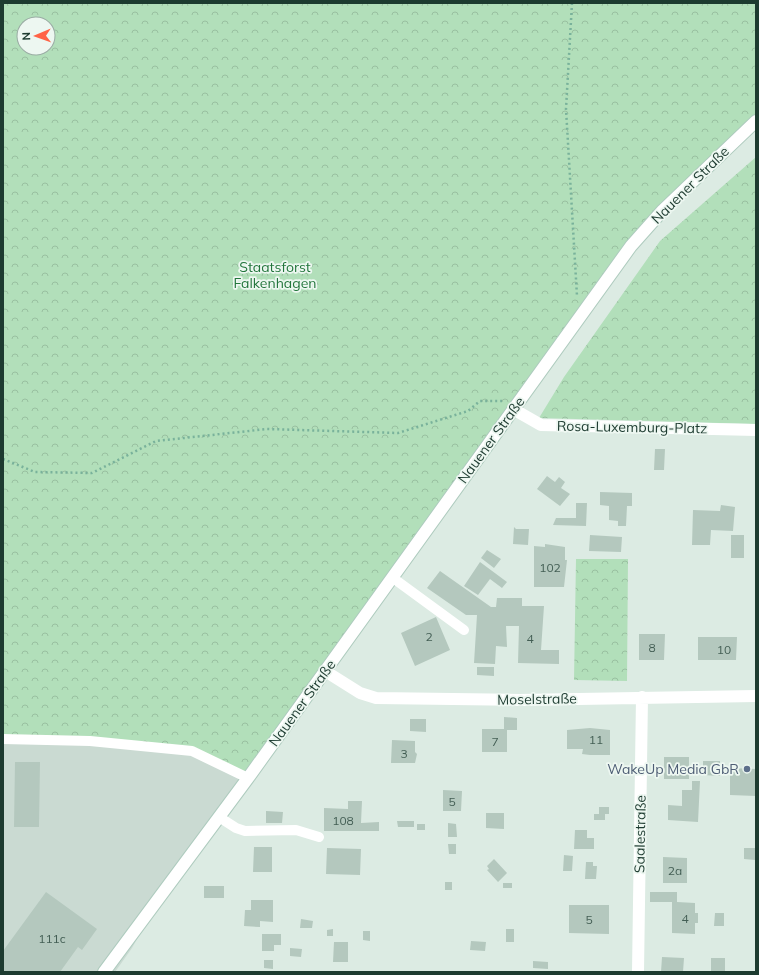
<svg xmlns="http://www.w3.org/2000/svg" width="759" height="975" font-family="Mulish,sans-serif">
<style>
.built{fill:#cadad2}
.forest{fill:url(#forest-crowns);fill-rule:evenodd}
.building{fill:#b4c8be}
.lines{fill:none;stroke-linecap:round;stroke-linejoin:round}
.secondary-casing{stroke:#aecbbe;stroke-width:14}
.path{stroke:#79b29b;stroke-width:2.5;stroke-dasharray:2 3;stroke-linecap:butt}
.service{stroke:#fff;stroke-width:10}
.minor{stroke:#fff;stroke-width:12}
.secondary{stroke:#fff;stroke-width:12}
.service-dot{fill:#5c6f8a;stroke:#edf7f1;stroke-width:1.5}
.labels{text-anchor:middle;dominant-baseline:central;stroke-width:3.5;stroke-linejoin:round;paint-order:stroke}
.number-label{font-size:12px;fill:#435e54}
.street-label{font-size:14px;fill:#1d3b30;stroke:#edf7f1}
.park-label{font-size:14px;fill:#23763c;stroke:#edf7f1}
.service-label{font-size:14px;fill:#4e5e75;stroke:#edf7f1;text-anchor:end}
</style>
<defs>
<pattern id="forest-crowns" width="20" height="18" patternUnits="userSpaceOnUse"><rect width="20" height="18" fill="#b2dfba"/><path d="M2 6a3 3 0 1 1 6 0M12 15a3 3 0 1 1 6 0" fill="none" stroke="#99c0a0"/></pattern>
</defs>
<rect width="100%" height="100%" fill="#dcebe3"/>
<path class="built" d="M3 739 192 751 248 778 166 887 132 948 115 972H3Z"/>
<path class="forest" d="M3 3H756V121L663 210 248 778 192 751 3 739ZM24 24H48V48H24Z
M756 157V424L539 418 564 377 660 241Z
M576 559H628L627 681 574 680Z"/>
<path class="building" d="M655 449H665L664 470H654Z
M547 476 555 482 559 477 565 482 561 488 570 494 560 506 537 489Z
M600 492 632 493V506H627L626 526H618V521L609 520V506L600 505Z
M576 503H587L586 526 553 525 556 518H576Z
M721 505 735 507 733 531 711 530 710 545H692L693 510 720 511Z
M514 527 516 529H529L528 545 513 544Z
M590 535 622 537 621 552 589 551Z
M731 535H744V558H731Z
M545 544 565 547V560H567L564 587H534V546L545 547Z
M487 550 501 559 494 568 481 558Z
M480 562 507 582 502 588 490 579 478 595 464 586Z
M440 571 491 607H496L497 598H522V606H544L541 650H559V664L518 663 519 626H506L507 647 496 646 495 664 474 663 477 615H466L427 588Z
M436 617 450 650 415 666 401 633Z
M639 634H665L664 660H639Z
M698 637H737L736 660H698Z
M477 667H494V676L477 675Z
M504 717 517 718V730H507V752H482V729H504Z
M410 719H426V732L410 731Z
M590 728 610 730V755H590L582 754 583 749H567V730Z
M392 740 415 741V752L417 754 415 763H391Z
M664 757H689V779H664Z
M703 761H720V776L703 775Z
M15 762H40L39 827H14Z
M730 768 756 769V796L730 795Z
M692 781H700L698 822 668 820V805L682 806V790H692Z
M443 790 462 791 461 811H443Z
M348 801H362L361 823 379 822V831H324V808L348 809Z
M599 807H609V814H605V820H594V814H599Z
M266 811 283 812 282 823H266Z
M486 813H504V829L486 828Z
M397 821H414V827H398Z
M448 823 456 824 457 837H448Z
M417 824H425V830H417Z
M575 830H587V838H594V849H574Z
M448 844H456V854H449Z
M254 847H272V872H253Z
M327 848 361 849 360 875 326 874Z
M744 848H756L755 860 744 859Z
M564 855 573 856 572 871H563Z
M663 857 687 858V883H663Z
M494 859 507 873 498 882 487 870 489 869 487 866Z
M586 862H593V866H597L596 879H585Z
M445 882H452V890H445Z
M503 883H512V888H503Z
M204 886H224V898H204Z
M46 892 97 929 82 950 78 947 60 972H3V951Z
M650 892H677V902L695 903V913H698V923H695V934L672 933V902H650Z
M251 900H273V922L260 921V927L244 926 245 910H251Z
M569 905H609V934L569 933Z
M715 913H724V926H714Z
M301 919 313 921 312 928H300Z
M333 929V936H327V930Z
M506 929H514V942H506Z
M363 931H370V941L363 940Z
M262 934H281V945H274V951H262Z
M471 941 486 942 485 951 470 950Z
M334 942H348V962H333Z
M290 948 302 949 301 957 290 956Z
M662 957 684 958 683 972H661Z
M711 958H725V972H711Z
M264 960H273V969L264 968Z
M533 961 548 962V969L533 968Z"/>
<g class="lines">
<defs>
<path id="secondary" d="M104 972 248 778 631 246 663 210 756 121"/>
</defs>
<use href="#secondary" class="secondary-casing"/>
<path class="path" d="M572 3 566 109 577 296
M3 459 35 472 92 473 156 441 267 429 398 433 468 411 480 401H502"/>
<path class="service" d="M393 578 464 630
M3 739 90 741 192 751 248 778
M219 817 236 828 245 831 296 830 319 837"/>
<path class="minor" d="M513 409 541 425 756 430
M325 671 360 693 376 698 519 700 756 696
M638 972 642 697"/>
<use href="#secondary" class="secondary"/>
</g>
<circle class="service-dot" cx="747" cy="769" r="4"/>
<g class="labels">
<g class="number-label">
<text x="550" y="567">102</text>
<text x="429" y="636">2</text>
<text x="530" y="638">4</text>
<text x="652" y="647">8</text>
<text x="724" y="649">10</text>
<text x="596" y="739">11</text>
<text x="495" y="741">7</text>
<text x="404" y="753">3</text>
<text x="452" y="801">5</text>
<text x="343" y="820">108</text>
<text x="675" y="870">2a</text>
<text x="685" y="918">4</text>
<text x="589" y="919">5</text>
<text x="52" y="938">111c</text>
</g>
<g class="street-label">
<text transform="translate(690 185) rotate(-45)">Nauener Straße</text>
<text transform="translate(632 427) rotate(1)">Rosa-Luxemburg-Platz</text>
<text transform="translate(491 440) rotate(-54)">Nauener Straße</text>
<text transform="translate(537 699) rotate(-1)">Moselstraße</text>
<text transform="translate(302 703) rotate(-54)">Nauener Straße</text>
<text transform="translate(640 834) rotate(-89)">Saalestraße</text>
</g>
<g class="park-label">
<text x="275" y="267">Staatsforst<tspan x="275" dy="16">Falkenhagen</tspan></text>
</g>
<g class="service-label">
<text x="739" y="769">WakeUp Media GbR</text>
</g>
</g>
<rect width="759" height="975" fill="none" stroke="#1d3b30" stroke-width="8"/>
<g transform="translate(36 36) rotate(268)"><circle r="19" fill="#edf7f1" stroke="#9aaca4"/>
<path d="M0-3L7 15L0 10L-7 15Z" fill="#ff6346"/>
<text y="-6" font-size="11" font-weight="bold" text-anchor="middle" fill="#1d3b30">N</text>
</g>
</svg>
